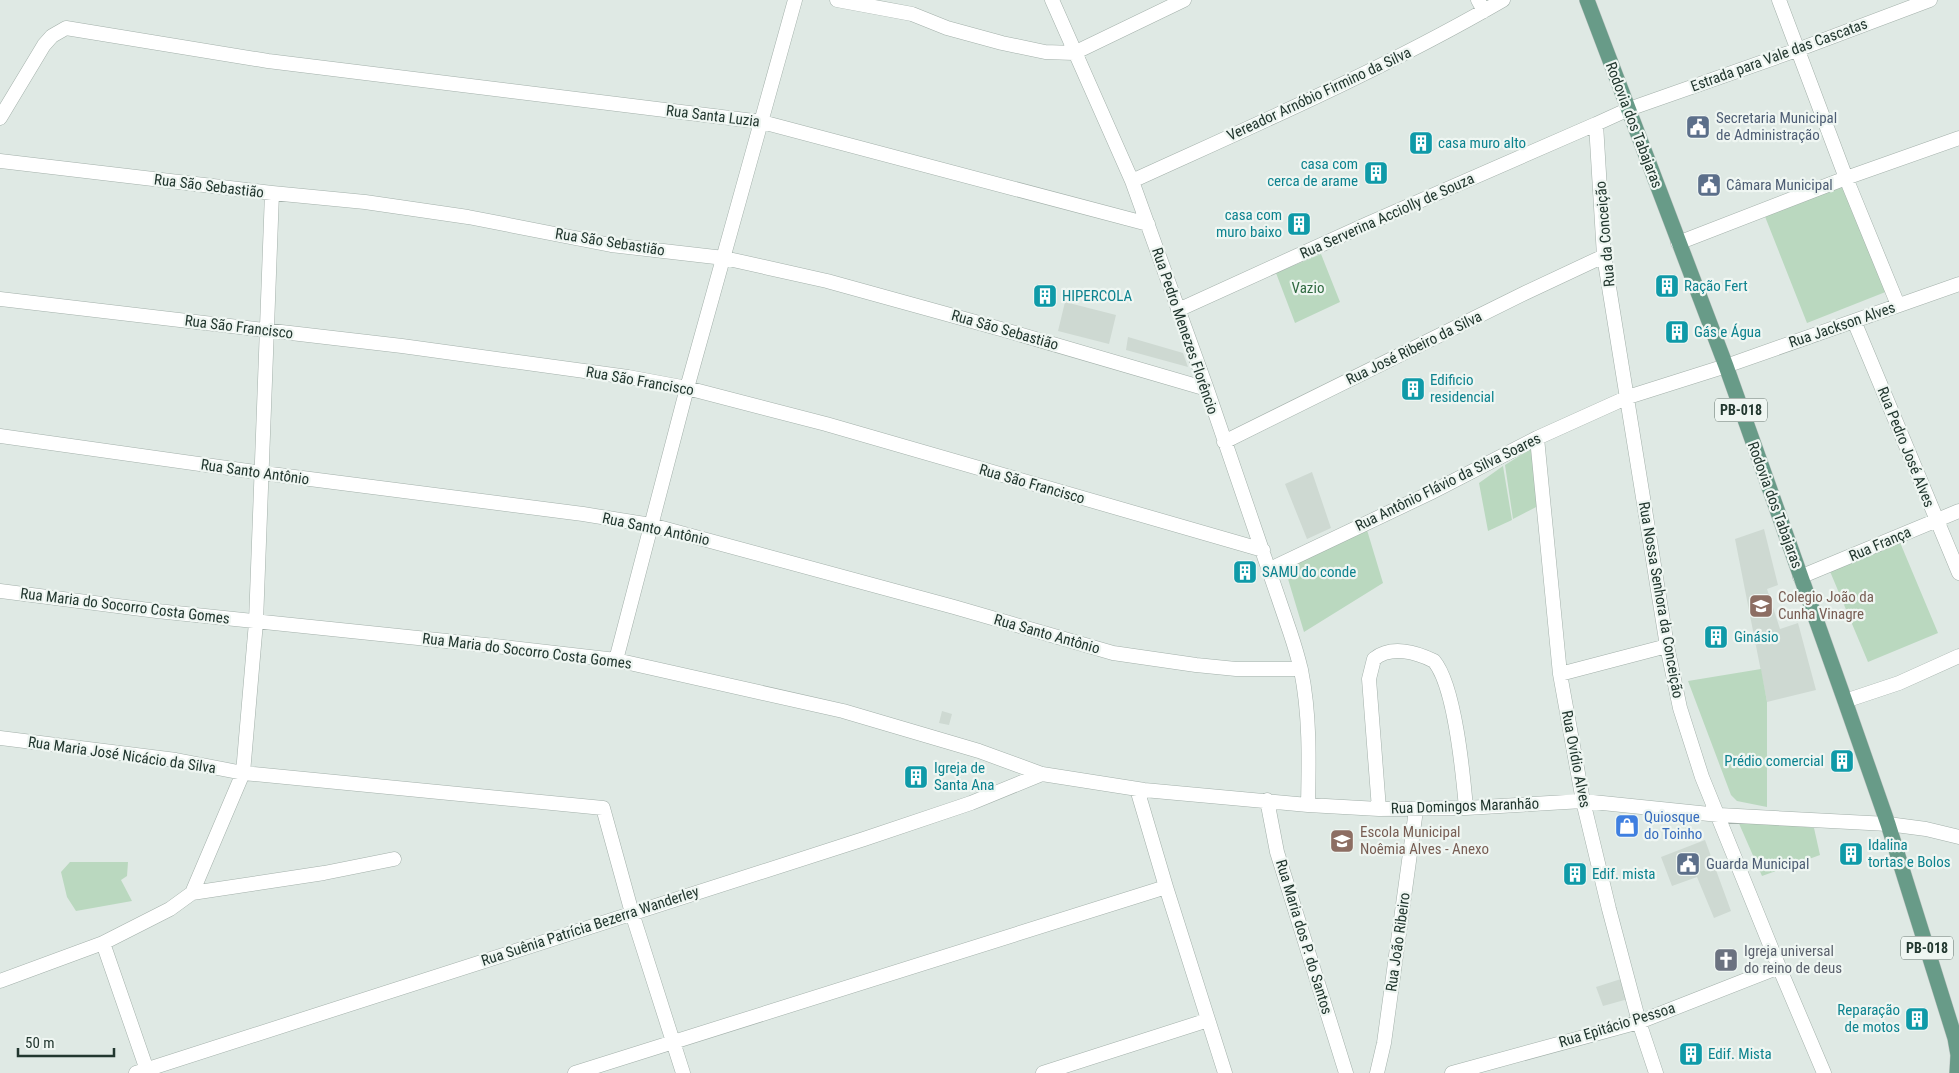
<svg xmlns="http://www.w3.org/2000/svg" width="1959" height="1073" font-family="'Roboto Condensed',sans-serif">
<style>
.built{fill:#ced9d2}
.green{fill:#bad8bf}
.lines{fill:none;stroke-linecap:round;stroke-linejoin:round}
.minor-casing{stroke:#a3b0aa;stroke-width:15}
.major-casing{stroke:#bdc3c1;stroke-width:16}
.minor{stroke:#fff;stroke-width:14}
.major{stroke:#689b88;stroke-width:15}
.labels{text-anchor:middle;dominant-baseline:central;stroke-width:4.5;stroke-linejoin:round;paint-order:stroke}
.shield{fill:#eff6f2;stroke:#60706a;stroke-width:1}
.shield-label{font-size:14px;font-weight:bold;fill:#22372f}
.street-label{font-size:15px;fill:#22372f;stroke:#eff6f2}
.service-label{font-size:15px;fill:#4e5e75;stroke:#eff6f2;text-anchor:start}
.culture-label{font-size:15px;fill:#0d838f;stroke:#eff6f2;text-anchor:start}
.park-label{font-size:15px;fill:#306a41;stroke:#eff6f2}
.education-label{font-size:15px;fill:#785e54;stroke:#eff6f2;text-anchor:start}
.shop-label{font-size:15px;fill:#366cbe;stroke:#eff6f2;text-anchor:start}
.worship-label{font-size:15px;fill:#5b616d;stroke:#eff6f2;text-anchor:start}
</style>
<rect width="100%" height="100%" fill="#dfe9e4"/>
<path class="built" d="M1065 302 1116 315 1109 344 1058 331Z
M1128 337 1183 353 1188 367 1126 350Z
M1312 472 1331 528 1307 539 1285 484Z
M1764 529 1778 585 1767 589 1780 629 1798 623 1816 690 1767 702 1735 539Z
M942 711 952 714 949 725 939 723Z
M1705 840 1731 911 1714 918 1697 877 1672 886 1661 857Z
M1621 979 1628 999 1603 1006 1596 987Z"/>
<path class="green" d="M1846 182 1888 291 1807 323 1764 214Z
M1321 254 1340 302 1295 323 1276 273Z
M1535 446 1542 504 1513 519 1505 465Z
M1503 466 1512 520 1488 531 1479 483Z
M1367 530 1383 583 1304 632 1285 569Z
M1899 540 1938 633 1868 662 1829 569Z
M1761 669 1767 702V807L1737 801 1731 795 1688 681Z
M1737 819 1814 828 1820 855 1762 876Z
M70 862H128L127 876 121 880 132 901 76 911 67 897 61 872Z"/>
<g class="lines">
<defs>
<path id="minor" d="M837 0 912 14 947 28 1002 43 1045 52 1074 53 1184 0
M1052 0 1132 181 1207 389 1290 632C1294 644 1298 657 1301 670 1310 714 1309 760 1308 805
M1478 0 1484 11
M1779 0 1846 178 1898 305
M0 118 44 45 52 36 66 28 268 61 762 122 1148 224
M0 161 272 193 365 202 468 217 611 245 724 258 827 281 1008 331 1207 389
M1132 181C1257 124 1384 69 1503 0
M1678 243 1846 178 1959 138
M0 299 402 346 628 377 687 388 826 424 1263 550
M1178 310 1367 224 1596 124
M1854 321 1959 573
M0 436 263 473 583 514 651 525 954 607 1113 653 1196 665 1236 669H1301
M1537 438 1560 674 1583 801 1609 909 1639 1022 1656 1073
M1224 442 1525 293 1604 256
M1270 569 1430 493 1537 438 1628 397 1726 366 1959 284
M1800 577 1959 511
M0 591 157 611 495 646 616 660 843 711 979 751 1042 774 1144 790 1308 805 1379 809 1466 808 1583 801 1719 815 1888 824 1926 829 1959 837
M616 660 687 388 795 0
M1560 674 1667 646
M1845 701 1899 683 1959 656
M0 738 176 760 243 773 603 808 632 913 683 1073
M1137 789 1166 887 1225 1073
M1267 800 1277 852 1346 1073
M1379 809 1369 679 1374 659C1391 645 1416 652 1434 661 1455 686 1463 774 1466 808
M192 893 324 873 394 859
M103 943 148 1073
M0 981 103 943 170 909 192 893 243 773 256 622 272 193
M136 1073 864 839 971 803 1042 774
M575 1073 1166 887
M1043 1073 1208 1020
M1377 1073 1384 1043 1416 810
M1452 1073 1639 1022 1779 967
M1824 1073 1779 967 1702 777 1680 708 1667 646 1604 256 1596 124 1629 109 1797 50 1930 0"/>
<path id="major" d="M1587 0 1726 366 1845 701 1888 824 1955 1038 1958 1055 1957 1073"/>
</defs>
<use href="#minor" class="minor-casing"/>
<use href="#major" class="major-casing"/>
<use href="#minor" class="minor"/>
<use href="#major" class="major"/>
</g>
<defs>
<symbol id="civic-square" viewBox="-11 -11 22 22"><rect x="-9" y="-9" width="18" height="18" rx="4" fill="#5c6f8a" stroke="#eff6f2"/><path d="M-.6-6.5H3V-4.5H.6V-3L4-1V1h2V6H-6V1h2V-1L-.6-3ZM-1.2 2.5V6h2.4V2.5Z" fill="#fff"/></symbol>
<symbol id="building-square" viewBox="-11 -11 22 22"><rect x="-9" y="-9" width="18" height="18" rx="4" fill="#0f9aa8" stroke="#eff6f2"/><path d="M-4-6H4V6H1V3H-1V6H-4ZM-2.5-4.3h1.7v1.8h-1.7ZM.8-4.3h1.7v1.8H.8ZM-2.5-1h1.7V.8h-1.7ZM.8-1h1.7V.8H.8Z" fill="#fff"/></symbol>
<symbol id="school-square" viewBox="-11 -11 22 22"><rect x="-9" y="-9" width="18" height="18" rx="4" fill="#8d6e63" stroke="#eff6f2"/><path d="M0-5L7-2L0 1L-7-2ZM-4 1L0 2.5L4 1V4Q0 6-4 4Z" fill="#fff"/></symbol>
<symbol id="shop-square" viewBox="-11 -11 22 22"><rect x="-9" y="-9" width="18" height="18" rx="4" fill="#3f7fe0" stroke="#eff6f2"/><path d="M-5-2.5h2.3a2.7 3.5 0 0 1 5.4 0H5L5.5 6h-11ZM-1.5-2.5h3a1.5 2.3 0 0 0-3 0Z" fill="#fff"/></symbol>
<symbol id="church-square" viewBox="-11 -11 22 22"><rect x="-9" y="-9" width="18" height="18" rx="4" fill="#6b7280" stroke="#eff6f2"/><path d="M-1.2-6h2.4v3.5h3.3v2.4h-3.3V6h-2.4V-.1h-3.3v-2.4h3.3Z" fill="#fff"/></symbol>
</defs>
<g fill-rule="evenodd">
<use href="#civic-square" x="1684" y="113" width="28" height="28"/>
<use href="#building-square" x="1407" y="129" width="28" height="28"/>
<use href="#building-square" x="1362" y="159" width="28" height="28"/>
<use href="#civic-square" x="1695" y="171" width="28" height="28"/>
<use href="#building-square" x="1285" y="210" width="28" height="28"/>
<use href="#building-square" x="1653" y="272" width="28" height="28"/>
<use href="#building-square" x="1031" y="282" width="28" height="28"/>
<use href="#building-square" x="1663" y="318" width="28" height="28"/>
<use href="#building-square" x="1399" y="375" width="28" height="28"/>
<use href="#building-square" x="1231" y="558" width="28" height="28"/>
<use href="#school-square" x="1747" y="592" width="28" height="28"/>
<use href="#building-square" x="1702" y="623" width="28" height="28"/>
<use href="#building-square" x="1828" y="747" width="28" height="28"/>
<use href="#building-square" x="902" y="763" width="28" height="28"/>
<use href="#shop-square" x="1613" y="812" width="28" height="28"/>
<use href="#school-square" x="1328" y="827" width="28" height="28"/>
<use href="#building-square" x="1837" y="840" width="28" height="28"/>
<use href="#civic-square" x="1674" y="850" width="28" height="28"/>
<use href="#building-square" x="1561" y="860" width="28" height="28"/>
<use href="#church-square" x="1712" y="946" width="28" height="28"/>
<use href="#building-square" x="1903" y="1005" width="28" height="28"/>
<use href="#building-square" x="1677" y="1040" width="28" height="28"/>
</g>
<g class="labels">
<g class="shield">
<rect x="1715" y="398.5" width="52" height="23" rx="4"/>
<rect x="1901" y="936.5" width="52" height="23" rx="4"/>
</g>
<g class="shield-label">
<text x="1741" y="410">PB-018</text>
<text x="1927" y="948">PB-018</text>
</g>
<g class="street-label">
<text transform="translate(1779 55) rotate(-20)">Estrada para Vale das Cascatas</text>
<text transform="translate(1319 94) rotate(-25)">Vereador Arnóbio Firmino da Silva</text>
<text transform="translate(713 116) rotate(7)">Rua Santa Luzia</text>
<text transform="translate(1634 125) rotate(69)">Rodovia dos Tabajaras</text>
<text transform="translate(209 186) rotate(7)">Rua São Sebastião</text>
<text transform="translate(1387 216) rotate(-24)">Rua Serverina Acciolly de Souza</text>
<text transform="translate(1605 234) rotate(-95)">Rua da Conceição</text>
<text transform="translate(610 242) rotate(9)">Rua São Sebastião</text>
<text transform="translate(1842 325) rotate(-19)">Rua Jackson Alves</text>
<text transform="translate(239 327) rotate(7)">Rua São Francisco</text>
<text transform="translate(1005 330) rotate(16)">Rua São Sebastião</text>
<text transform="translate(1185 331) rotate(71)">Rua Pedro Menezes Florêncio</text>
<text transform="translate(1414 348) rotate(-26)">Rua José Ribeiro da Silva</text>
<text transform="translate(640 381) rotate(10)">Rua São Francisco</text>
<text transform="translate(1906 447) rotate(68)">Rua Pedro José Alves</text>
<text transform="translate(255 472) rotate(8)">Rua Santo Antônio</text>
<text transform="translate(1448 482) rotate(-26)">Rua Antônio Flávio da Silva Soares</text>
<text transform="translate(1032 484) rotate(16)">Rua São Francisco</text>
<text transform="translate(1775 505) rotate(70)">Rodovia dos Tabajaras</text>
<text transform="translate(656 529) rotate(12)">Rua Santo Antônio</text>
<text transform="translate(1880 544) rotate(-23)">Rua França</text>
<text transform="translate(1661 600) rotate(80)">Rua Nossa Senhora da Conceição</text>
<text transform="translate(125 606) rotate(7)">Rua Maria do Socorro Costa Gomes</text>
<text transform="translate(1047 634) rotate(16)">Rua Santo Antônio</text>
<text transform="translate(527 651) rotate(7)">Rua Maria do Socorro Costa Gomes</text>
<text transform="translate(122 755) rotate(8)">Rua Maria José Nicácio da Silva</text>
<text transform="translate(1576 759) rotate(79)">Rua Ovídio Alves</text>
<text transform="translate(1465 806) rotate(-2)">Rua Domingos Maranhão</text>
<text transform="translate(590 926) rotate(-18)">Rua Suênia Patrícia Bezerra Wanderley</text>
<text transform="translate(1304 937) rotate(73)">Rua Maria dos P. do Santos</text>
<text transform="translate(1398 942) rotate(-82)">Rua João Ribeiro</text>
<text transform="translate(1617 1025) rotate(-17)">Rua Epitácio Pessoa</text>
</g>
<g class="service-label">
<text x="1716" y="118">Secretaria Municipal<tspan x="1716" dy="17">de Administração</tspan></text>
<text x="1726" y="185">Câmara Municipal</text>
<text x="1706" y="864">Guarda Municipal</text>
</g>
<g class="culture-label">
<text x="1438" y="143">casa muro alto</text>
<text x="1358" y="164" text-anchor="end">casa com<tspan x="1358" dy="17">cerca de arame</tspan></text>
<text x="1282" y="215" text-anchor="end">casa com<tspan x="1282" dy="17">muro baixo</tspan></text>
<text x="1684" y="286">Ração Fert</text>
<text x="1062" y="296">HIPERCOLA</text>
<text x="1694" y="332">Gás e Água</text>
<text x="1430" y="380">Edificio<tspan x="1430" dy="17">residencial</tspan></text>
<text x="1262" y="572">SAMU do conde</text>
<text x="1734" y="637">Ginásio</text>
<text x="1824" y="761" text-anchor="end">Prédio comercial</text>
<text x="934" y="768">Igreja de<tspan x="934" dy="17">Santa Ana</tspan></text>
<text x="1868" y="845">Idalina<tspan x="1868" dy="17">tortas e Bolos</tspan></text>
<text x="1592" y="874">Edif. mista</text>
<text x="1900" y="1010" text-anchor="end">Reparação<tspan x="1900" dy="17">de motos</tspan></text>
<text x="1708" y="1054">Edif. Mista</text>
</g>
<g class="park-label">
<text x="1308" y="288">Vazio</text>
</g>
<g class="education-label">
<text x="1778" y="597">Colegio João da<tspan x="1778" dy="17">Cunha Vinagre</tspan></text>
<text x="1360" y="832">Escola Municipal<tspan x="1360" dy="17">Noêmia Alves - Anexo</tspan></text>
</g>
<g class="shop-label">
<text x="1644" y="817">Quiosque<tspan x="1644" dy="17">do Toinho</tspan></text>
</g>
<g class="worship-label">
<text x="1744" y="951">Igreja universal<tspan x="1744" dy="17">do reino de deus</tspan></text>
</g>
</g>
<path d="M18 1048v8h96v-8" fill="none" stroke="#22372f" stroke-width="2.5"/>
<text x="25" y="1048" font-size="15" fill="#22372f" stroke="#eff6f2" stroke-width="4" paint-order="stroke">50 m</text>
</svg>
